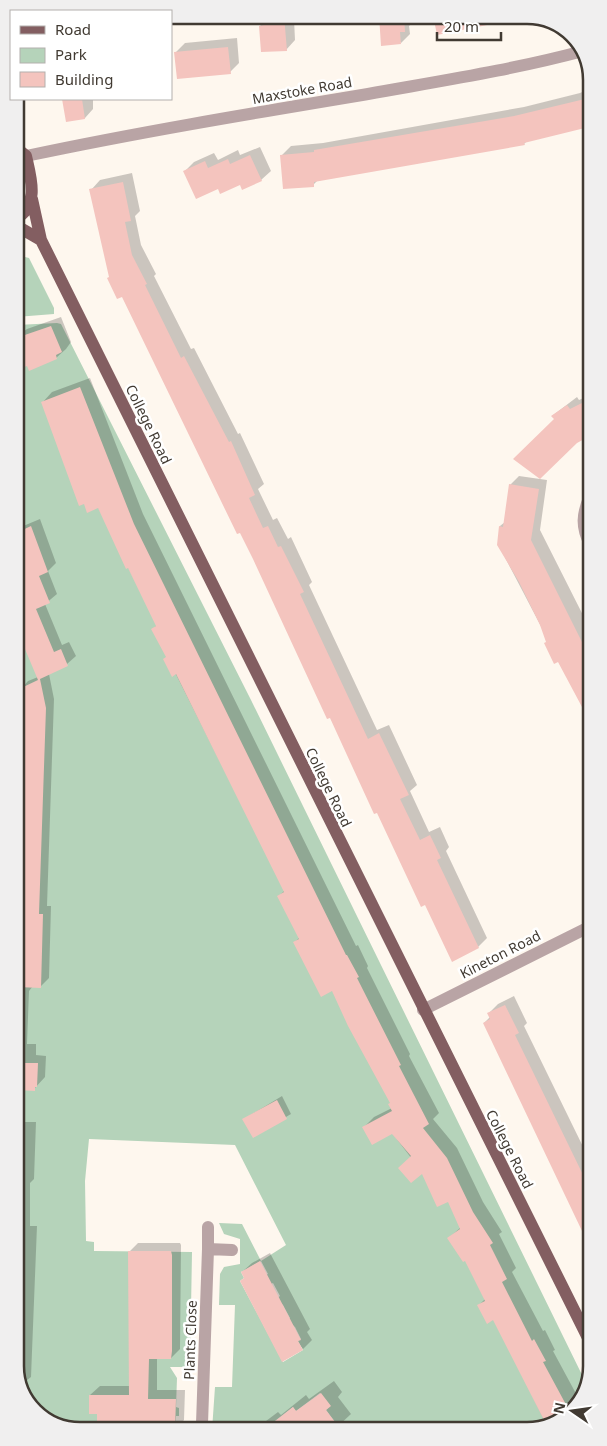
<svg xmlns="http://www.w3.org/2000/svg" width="607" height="1446" font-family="'Noto Sans',sans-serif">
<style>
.green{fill:#b5d3ba;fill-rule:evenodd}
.shadow{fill:#0003}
.building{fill:#f4c4be}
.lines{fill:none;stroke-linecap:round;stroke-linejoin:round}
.minor{stroke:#b9a4a5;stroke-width:12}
.primary{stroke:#835e61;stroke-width:12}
.labels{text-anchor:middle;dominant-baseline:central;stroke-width:5;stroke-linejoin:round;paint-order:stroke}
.street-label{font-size:14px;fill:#413a32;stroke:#fff}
.rim{fill:none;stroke:#413a32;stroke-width:2.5}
</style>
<rect width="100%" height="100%" fill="#fef7ee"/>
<path class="green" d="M15 155C30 164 28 195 15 205Z
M21 256 29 258 54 308V314L16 317V259Z
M57 323 61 324 251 700 586 1383 579 1405 548 1428 337 1429 339 1427 326 1410 330 1406 320 1393 296 1411 293 1407 267 1427 265 1423 256 1430H212L215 1387H232L235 1305H219L220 1274 224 1267 240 1264V1239L224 1234 219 1223 242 1224 261 1261 286 1245 235 1145 89 1139 85 1181 86 1241 94 1242V1251L192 1252 190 1367H170L177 1378 176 1407 179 1408V1416H176L175 1430 86 1431V1428H68L40 1417 18 1387 16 325ZM261 1261 268 1274 264 1276 269 1285 273 1283 280 1296 276 1299 283 1305 290 1318 287 1320 295 1327 301 1339 298 1341 303 1350 283 1362 240 1281 244 1278 241 1272Z"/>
<path class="shadow" d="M265 15H298L294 19 295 40 286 50 260 26 265 21Z
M376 15H414V21L409 26 410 34 401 43 380 16Z
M434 15H522L438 34Z
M237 38 239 63 230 72 175 53 185 43Z
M589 89V125L528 140 524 144 319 179 313 185 281 156 291 146 323 143 524 107 580 93Z
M64 99H93V109L85 118 67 121Z
M260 147 271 171 261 180 218 188 185 171 194 162 214 153 218 160 238 150 240 155Z
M132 173 140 211 135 216 141 245 156 274 154 276 191 349 194 348 238 434 240 433 264 484 258 489 273 520 277 518 288 539 291 537 312 582 309 585 377 730 389 725 417 785 410 791 429 832 440 827 449 847 446 851 487 938 478 947 426 904 122 295 110 277 91 190 100 180Z
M61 317 71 342 66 349 56 358 19 368 16 360V337L27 329Z
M90 378 143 514 356 946 358 945 368 966 367 968 410 1054 409 1056 439 1113 433 1119 457 1148 483 1202 502 1232 499 1234 516 1268 512 1272 543 1331 545 1330 555 1350 553 1351 580 1401 579 1405 548 1428 494 1318 479 1305 485 1299 465 1259 449 1238 461 1227 449 1200 422 1172 392 1133 364 1127 374 1117 392 1108V1102L333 989 295 942 300 937 279 896 285 890 153 629 157 625 98 507 42 403 52 392Z
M590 395V435L552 416 577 397 579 400Z
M519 476 547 480 540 530 590 629V720L498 544 500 526 505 522 510 485Z
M40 519 56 563 48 571 57 594 45 604 62 645 69 642 76 656 67 664 49 674 54 699 47 906H51L49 978 40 987 33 986 29 991 27 1044H36V1055L46 1056 45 1077 34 1089H18L17 700H20V690L28 681 38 677 18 623 23 618 16 561V529Z
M514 996 527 1023 524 1026 591 1163 592 1242 484 1023 490 1017 489 1013 498 1004Z
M282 1096 291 1114 254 1136 244 1119Z
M18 1116H23V1122H36L34 1179 30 1183V1226H37L31 1377 22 1384V1392L18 1387Z
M138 1243H180L181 1245 180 1349 171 1358H157V1390H185L184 1420 175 1430 98 1427V1412L90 1395 100 1386H130L129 1252Z
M270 1253 310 1329 307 1332 312 1340 303 1349 242 1272 252 1263Z
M334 1381 342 1392 338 1397 351 1414 335 1429 254 1430 278 1412 281 1415 306 1395 309 1399Z"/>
<path class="building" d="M263 15H284L287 51 261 52 259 26 264 25Z
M379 15H404L405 32H400L401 44 381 46Z
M433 15H496L497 23 437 35Z
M228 47 231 74 177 79 174 52Z
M589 98V127L524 143 525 145 314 182V187L283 189 280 155 314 152V150L514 116Z
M62 99H82L85 119 66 122Z
M250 155 262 181 242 190 240 185 220 194 218 189 196 199 183 171 205 161 208 168 228 159 230 164Z
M123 182 131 221 125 222 132 255 147 284 145 285 181 358 184 356 229 442 231 441 255 495 249 498 263 528 268 526 278 547 281 546 304 592 300 594 368 739 379 733 409 795 400 799 420 840 430 835 441 858 437 860 479 948 452 962 425 905 421 907 377 813 374 814 330 718 327 719 253 559 240 533 237 534 122 297 117 299 107 278 109 277 89 189Z
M51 326 62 352 56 355 57 359 29 371 27 366 16 371V338Z
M80 387 134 524 346 955H347L359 977 357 978 401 1065 399 1066 429 1124 423 1128 447 1158 473 1212 493 1243 490 1245 507 1279 502 1282 532 1341 534 1339 546 1361 543 1362 570 1412 548 1428 493 1320 487 1324 477 1305 485 1301 465 1261 463 1262 447 1238 460 1229 448 1202 437 1207 422 1174 411 1183 398 1168 411 1156 392 1134 372 1145 362 1127 392 1111 388 1104 390 1103 348 1026 332 991 321 997 293 942 299 939 277 896 284 892 176 674 172 677 163 659 166 657 151 629 156 626 128 568 126 569 98 508 87 513 84 504 79 506 41 402Z
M590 399V436L577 443 540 479 513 459 554 419 551 416 567 405 570 409Z
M509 484 539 489 531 540 590 658V722L558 662 554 664 544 643 546 642 540 625 519 582 497 545 499 526 503 527Z
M31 526 48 572 39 576 50 603 36 609 54 652 61 649 68 666 40 679 46 708 39 914H43L41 988 17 987V706L19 689 38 680 17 630 20 629 17 622 22 620 16 606V533Z
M505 1005 519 1033 515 1035 586 1181 592 1177V1252L483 1023 490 1019 487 1013Z
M18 1063H38L37 1087H35V1091L18 1090Z
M277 1100 287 1119 253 1138 242 1119Z
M128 1251H171L172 1255V1351L171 1359H149L148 1399H176L175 1430 97 1428V1414H89V1395H129Z
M260 1261 301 1340 298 1341 303 1350 282 1362 240 1281 244 1278 241 1272Z
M321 1393 331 1406 326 1410 340 1429 264 1430 293 1407 296 1411Z"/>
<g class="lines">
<path class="minor" d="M26 156C139 132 254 113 368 94 440 81 512 70 583 51
M590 496C582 514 581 527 590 544
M423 1010 591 926
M208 1227V1249
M200 1430 202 1424 208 1249 232 1250"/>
<path class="primary" d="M15 147 26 156C31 178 40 206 15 219
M32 199 41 240 592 1346
M15 225 41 240"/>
</g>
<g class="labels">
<g class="street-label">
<text transform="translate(302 90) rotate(-10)">Maxstoke Road</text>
<text transform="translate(149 424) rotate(64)">College Road</text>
<text transform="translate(329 787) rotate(64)">College Road</text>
<text transform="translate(500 954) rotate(-27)">Kineton Road</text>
<text transform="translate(510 1149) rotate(63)">College Road</text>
<text transform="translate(190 1340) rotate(-88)">Plants Close</text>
</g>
</g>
<path d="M0 0H607V1446H0ZM80 24H527A56 56 0 0 1 583 80V1366A56 56 0 0 1 527 1422H80A56 56 0 0 1 24 1366V80A56 56 0 0 1 80 24Z" fill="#f0efef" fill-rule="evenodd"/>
<path class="rim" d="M80 24H527A56 56 0 0 1 583 80V1366A56 56 0 0 1 527 1422H80A56 56 0 0 1 24 1366V80A56 56 0 0 1 80 24Z"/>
<rect x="10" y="10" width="162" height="90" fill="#ffffff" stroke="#b3b0ad"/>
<rect x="20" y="26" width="25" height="8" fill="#835e61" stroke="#b3b0ad"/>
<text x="55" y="35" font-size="15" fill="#413a32">Road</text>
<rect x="20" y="48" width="25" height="15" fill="#b5d3ba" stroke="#b3b0ad"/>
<text x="55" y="60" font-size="15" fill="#413a32">Park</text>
<rect x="20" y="72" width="25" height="15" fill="#f4c4be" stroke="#b3b0ad"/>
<text x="55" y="85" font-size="15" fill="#413a32">Building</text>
<g transform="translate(572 1411) rotate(283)" stroke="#ffffff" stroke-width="4" paint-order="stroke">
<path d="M0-4L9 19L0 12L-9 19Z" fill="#413a32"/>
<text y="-8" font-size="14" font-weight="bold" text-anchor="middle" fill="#413a32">N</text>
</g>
<path d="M437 32v8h64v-8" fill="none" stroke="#413a32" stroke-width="2.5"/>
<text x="444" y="32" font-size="15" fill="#413a32" stroke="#ffffff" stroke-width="4" paint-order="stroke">20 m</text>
</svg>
